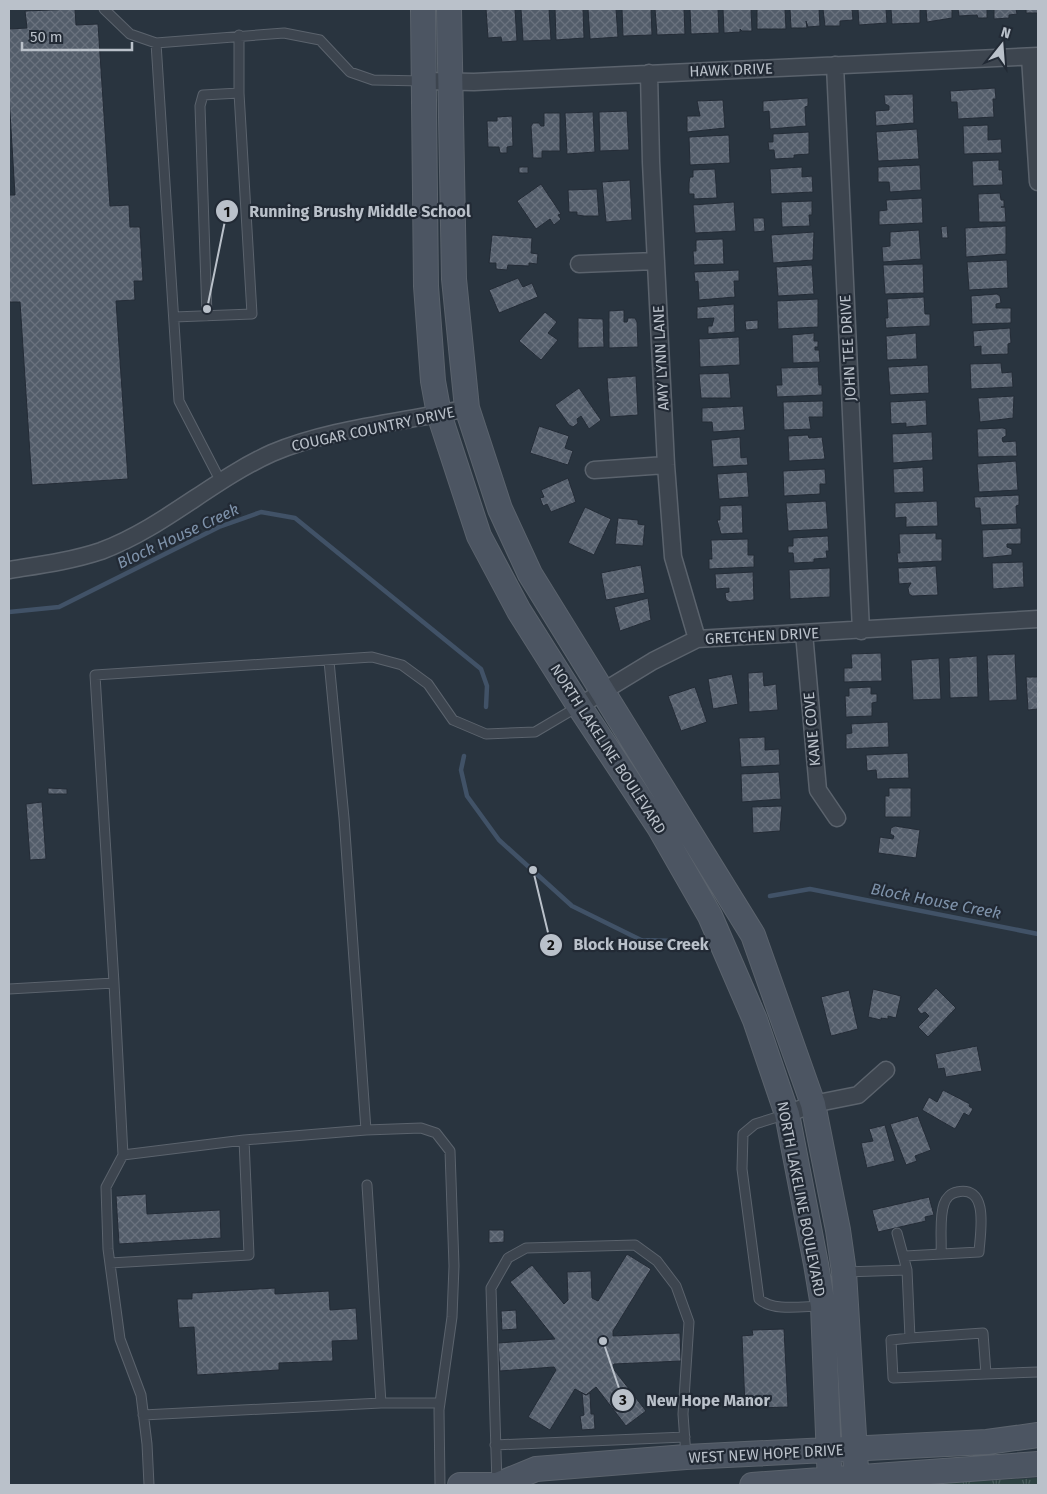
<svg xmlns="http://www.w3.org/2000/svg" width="1047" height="1494" font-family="'Fira Sans',sans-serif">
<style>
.park{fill:url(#park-tufts)}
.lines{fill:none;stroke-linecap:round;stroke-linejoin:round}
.stream{stroke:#415267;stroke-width:4.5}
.building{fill:url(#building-cross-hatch);stroke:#242c37}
.service-casing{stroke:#5b636d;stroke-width:11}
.minor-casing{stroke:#5b636d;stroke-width:19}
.secondary-casing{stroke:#5b636d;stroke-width:26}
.service{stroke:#3d454f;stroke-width:9}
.minor{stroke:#3d454f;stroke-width:16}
.secondary{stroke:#4c5562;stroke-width:24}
.labels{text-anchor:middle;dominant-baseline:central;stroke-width:4.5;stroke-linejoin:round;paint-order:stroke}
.street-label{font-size:15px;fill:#bac1ca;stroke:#222a35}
.water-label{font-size:16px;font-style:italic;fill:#7e92aa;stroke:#222a35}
.leader{fill:none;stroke:#bac1ca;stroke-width:2}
.callout-dot{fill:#bac1ca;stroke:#222a35;stroke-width:2}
.mark-label{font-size:15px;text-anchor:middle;font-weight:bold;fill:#111}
.callout-label{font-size:16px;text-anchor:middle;font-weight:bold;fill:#bac1ca;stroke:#222a35;stroke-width:4.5;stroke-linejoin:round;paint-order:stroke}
</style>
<defs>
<pattern id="park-tufts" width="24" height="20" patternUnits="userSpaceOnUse" patternTransform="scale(1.25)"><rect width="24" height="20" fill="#2c4141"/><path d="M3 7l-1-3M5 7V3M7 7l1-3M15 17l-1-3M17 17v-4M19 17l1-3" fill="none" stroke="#485b5b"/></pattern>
<pattern id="building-cross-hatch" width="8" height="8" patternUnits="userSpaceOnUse" patternTransform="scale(1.25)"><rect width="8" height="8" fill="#535d6a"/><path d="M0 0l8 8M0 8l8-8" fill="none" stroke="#6a727e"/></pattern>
</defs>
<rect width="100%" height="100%" fill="#29343f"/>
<path class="park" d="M1038 1478V1485H911Z"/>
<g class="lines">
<path class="stream" d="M9 612 59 607 219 527 261 512 295 518 481 669 487 686 486 707
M464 756 461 770 467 796 499 840 572 906 641 940 676 941
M770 896 810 889 1038 934"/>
</g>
<path class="building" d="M75 9 76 25 98 24 110 206 129 205 130 227H140L143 281H134L135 300 116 301 128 479 32 485 20 302H9V195H15L9 96V29L27 28 25 11Z
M486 9H515L517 41 502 42 501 37 488 38Z
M521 9H549L551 40 523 41Z
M555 9H583L584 38 556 40Z
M588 9H616L618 37 590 39Z
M622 9H651L652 35 623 36Z
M655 9H684L685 34 657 35Z
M690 9H718L719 33 691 34Z
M723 9H751L752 31H742L740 29V32L724 33Z
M757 9H785L786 29H757Z
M790 9H819L820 26 808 27 806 21 807 28H791Z
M823 9H852L853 20 840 21V26H825Z
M858 9H886L887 23 859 25Z
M891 9H920V23L892 24Z
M926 9H952V18L927 22Z
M958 9H987V18H978L977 15 959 16Z
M994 9H1016L1017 14 1009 15V18L994 19Z
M1026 9H1038V13H1026Z
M995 88 996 99H993L994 117 958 119 957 102H951L950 91Z
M913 94 914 123 876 126 875 111 889 110V106L885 104 884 95Z
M808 98V106L805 107 806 126 770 129 769 111 763 112V101Z
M723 100 725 128 687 132V116H700L697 101Z
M627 111 629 150 600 151 599 112Z
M593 112 595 152 567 154 565 113Z
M544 113H560V151H542V158H533L531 126 533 123H539L541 126H544Z
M512 116 513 146 507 147V153H500L499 147H488L487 121H497V117Z
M988 125V140L1001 139 1002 153 964 154 963 126Z
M917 129 919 159 878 161 876 132Z
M809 132V154L794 155V158L775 159 774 150H769L768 142H773V134Z
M729 135 730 163 690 165 689 137Z
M999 160V170H1002L1003 185 973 186 972 161Z
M920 165 921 190 890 192 889 182H878V167Z
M519 167H528V173H519Z
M802 167V177L812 176 813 192 771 194 770 169Z
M715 169 717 198 694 199V194H689V183L690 177H693V170Z
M630 180 632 220 606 222 602 182Z
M541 184 561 214 558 215 561 219 554 225 550 219 536 229 517 201Z
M597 189 599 216H584L577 215V212H569L568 190Z
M1000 193 1001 200H1004V207H1001H1005L1006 222H979L978 194Z
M922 198 923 223 879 225V211L887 210 886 200Z
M812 201V215H809L810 226 782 227 781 202Z
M734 202 736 231 695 233 693 205Z
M753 218H764L765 231 754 232Z
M947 226 948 238H942L941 227Z
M1006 226V254L966 257 965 228Z
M919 230 921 259 883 262 882 247 890 246V232Z
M814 232 813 260 773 263 771 235Z
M492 235 532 238 531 253 538 254 537 264 529 263V266L508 265 507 270 496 269V263H489Z
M723 239 724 264 694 265 693 251H696V240Z
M1007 260 1008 288 969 290 967 262Z
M923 264 924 293 885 294 883 265Z
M812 265 814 294 778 296 776 267Z
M739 270V281H734L735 297 699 300 698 281 695 282 694 272Z
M518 278 523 287 532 283 538 297 499 313 489 290Z
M997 294 1000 296 1001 303 996 304V308H1011V323L972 324 971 296Z
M924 297 925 314H930V326L886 328 885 318H888L887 299Z
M818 299V327L778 329 777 301Z
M734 304 735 332 708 334V326H712L714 318 697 319V307Z
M624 310V322H627L628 318H635L637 322 638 347 609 348V311Z
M545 312 557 322 548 333 558 340 541 360 519 341Z
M578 318 603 319 604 347 578 348Z
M758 320V329L746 330 745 321Z
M1010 328 1011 343 1008 344V354L981 355V346L974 347 973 331Z
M814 333V341H818V347H815V350H819L820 362 793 363 792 335Z
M916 333 917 359 887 360 886 336Z
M739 337 740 365 700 367 699 339Z
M1001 363 1002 373 1012 372 1013 387 971 389 970 364Z
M928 365 929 393 890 395 888 367Z
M818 367 819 385H822V395L777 397 776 385H782L781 368Z
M729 373 731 398H701L699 374Z
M636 376 638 415 610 417 607 378Z
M579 388 601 420 589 429 581 416 577 419 578 423 573 427 569 425 555 405Z
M1014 396 1013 418 980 422 978 398Z
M926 400 927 425 906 427V423L891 424 890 402Z
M823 401V417H809L811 429 784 430 783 402Z
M743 406 745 430 713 432 712 422H702V408Z
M539 426 569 436 565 448 573 451 568 465 530 453Z
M1003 428 1006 429V436L1002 438 1003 442 1016 441 1017 456 978 457 977 429Z
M932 432 933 460 893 463 892 434Z
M808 435 809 438 822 437 825 459 789 461 788 436Z
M740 437 741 458 747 457 748 465 713 467 711 440Z
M1016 461 1018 490 979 492 977 464Z
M923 467 924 492 894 493 893 469Z
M825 469 826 484H820V494L784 496 783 471Z
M747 472 749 497 719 499 717 474Z
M568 478 576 502 551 512 547 504 543 506 540 498 544 497 541 490Z
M1019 495V505L1016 506 1017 524 981 525 980 508H975L974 497Z
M826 501 828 529 788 531 786 503Z
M937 501 938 526 906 527V517L895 518V503Z
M742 505 743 533 721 534 717 520H720V506Z
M585 507 611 519 594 555 568 543Z
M618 518 638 520V524L645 525 643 546 615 544Z
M1021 528V544H1007V547L1012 549V555L983 558 982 530Z
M936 533V539H942V561L898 563 897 553H900L899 534Z
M828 536 829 551H826L827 558 814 559V562L794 563 793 553H788V546H793V538Z
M748 539V555H754V567L709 569V559H712L711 540Z
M1023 562 1024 587 993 589 992 563Z
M641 565 645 593 606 600 601 573Z
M936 566 938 595 912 596 909 594 908 588 911 583 899 584 898 568Z
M830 568V597L790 599 789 570Z
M753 572 754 600 730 602 726 600 725 593 729 592V588L716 589 715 574Z
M648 598 651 620 620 631 614 607Z
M881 653 882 681 844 682V668H852L851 654Z
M1015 654 1017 700 989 701 987 655Z
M977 656 978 697 950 698 949 658Z
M939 658 941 699 913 700 911 660Z
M763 672 764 686 776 684 778 710 749 712 748 673Z
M732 674 738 704 713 709 708 679Z
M1026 677H1038V709L1028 710Z
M695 687 707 722 681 731 668 696Z
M871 687V694H877V702L872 703V716L846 717 845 696H849V688Z
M888 722 889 747 846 749V734L852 733 851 724Z
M765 737V750L779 749 780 765 741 767 739 738Z
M908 753 909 778 877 779 876 770 867 771 866 755Z
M779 772 781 799 742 802 741 774Z
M48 788 67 789V794H48Z
M889 788H911V817H885V796H889Z
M42 802 46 859 30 860 26 804Z
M782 806 780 831 753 833 752 807Z
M895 826 920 830 916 858 878 853 880 837 893 839 894 836 890 834 891 828Z
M936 988 956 1008 928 1037 918 1027 929 1016 925 1012 921 1014 917 1009Z
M873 989 901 996 896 1018 888 1016V1019L881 1018V1020L868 1017Z
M849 990 858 1029 831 1036 821 997Z
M977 1046 982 1071 946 1077 944 1068 938 1069 935 1054Z
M943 1090 970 1104 969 1106 973 1109 969 1116 964 1113 955 1129 922 1110 929 1097 937 1102Z
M918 1116 931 1150 915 1156 917 1161 906 1165 890 1124Z
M885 1125 895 1161 867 1168 861 1143 873 1141 869 1129Z
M146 1194 147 1214 220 1210 221 1238 119 1244 116 1196Z
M929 1197 934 1215 925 1217 926 1221 878 1232 872 1210Z
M489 1230H504V1242L489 1243Z
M627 1254 651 1269 613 1331V1336L680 1333 681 1361 614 1364 612 1367 646 1411 626 1426 596 1387 586 1395 575 1389 550 1430 528 1417 556 1370 554 1367 500 1371 498 1343 555 1339 510 1282 532 1265 564 1304 568 1300 567 1272 591 1271 592 1298 598 1301Z
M275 1288V1294L329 1291 330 1310 356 1308 358 1340 332 1341 333 1361 279 1363V1370L197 1375 194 1327 179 1328 177 1299H192V1293Z
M516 1310 517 1329 502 1330 501 1311Z
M784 1329 788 1407 756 1408V1406H745L742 1336 753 1335 752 1330Z
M582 1393 586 1395 590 1393 591 1414H594L595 1429 582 1430 580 1416 584 1415Z"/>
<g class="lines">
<defs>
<path id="service" d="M104 9 130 34 156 43 284 33 320 40 350 72 373 80 423 81
M156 43 179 401 221 482
M207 316 200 106 203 95 239 93
M174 317 252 314 239 93V35
M329 661 344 818 366 1130
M114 983 95 675 372 657 402 665 428 684 453 720 486 734 535 732 579 706
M9 989 114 983 123 1155 244 1140 366 1130 421 1128 436 1133 450 1151 454 1266 452 1317 439 1410 440 1485
M787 1114 755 1124 743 1134 742 1169 759 1299C773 1312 804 1306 822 1306
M123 1155 106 1187 108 1249 120 1339 141 1395 147 1444 149 1485
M367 1185 381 1403H440
M897 1233 907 1270
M905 1256 979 1252C980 1234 990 1185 957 1192 951 1193 946 1198 944 1204 939 1218 942 1239 941 1254
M110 1263 249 1255 244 1140
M844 1272 907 1270 910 1338 983 1333 986 1374 1038 1372
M910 1338 891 1340 893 1378 986 1374
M143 1415 381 1403
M495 1445 685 1437
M497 1484 491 1288 508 1258 526 1248 635 1245 657 1261 676 1286 689 1322 683 1414 686 1456"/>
<path id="minor" d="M1030 57 1038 182
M835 65 861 631
M649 73 651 162 666 465 673 557 697 639
M424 81 474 82 1038 56
M579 264 656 261
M594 470 666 465
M9 570C40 565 71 561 101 551 163 528 212 480 272 453 330 428 405 422 467 408
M804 633 818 790 837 818
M579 706 653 661 697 639 1038 619
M787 1114 813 1104 858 1095 886 1070"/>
<path id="secondary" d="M423 9 426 286 433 381 439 414 479 536 519 611 579 706 659 827 710 916 755 1020 787 1114 816 1264 823 1306 830 1485
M449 9 454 279 467 408 500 509 530 574 753 935 813 1104 838 1230 844 1272 857 1485
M460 1485H499
M497 1485 536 1469 686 1457 987 1442 1038 1435
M752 1485 1038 1464"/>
</defs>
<use href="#service" class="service-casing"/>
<use href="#minor" class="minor-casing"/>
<use href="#secondary" class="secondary-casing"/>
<use href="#service" class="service"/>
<use href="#minor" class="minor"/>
<use href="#secondary" class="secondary"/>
</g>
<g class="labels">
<g class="street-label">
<text transform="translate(731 70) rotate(-2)">HAWK DRIVE</text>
<text transform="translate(848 348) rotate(-93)">JOHN TEE DRIVE</text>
<text transform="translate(661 358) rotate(-93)">AMY LYNN LANE</text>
<text transform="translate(373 429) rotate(-12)">COUGAR COUNTRY DRIVE</text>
<text transform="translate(762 636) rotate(-3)">GRETCHEN DRIVE</text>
<text transform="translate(812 729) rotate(-95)">KANE COVE</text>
<text transform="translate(608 749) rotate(57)">NORTH LAKELINE BOULEVARD</text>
<text transform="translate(801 1199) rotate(79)">NORTH LAKELINE BOULEVARD</text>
<text transform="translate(766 1454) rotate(-3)">WEST NEW HOPE DRIVE</text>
</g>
<g class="water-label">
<text transform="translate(178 536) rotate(-25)">Block House Creek</text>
<text transform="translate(936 901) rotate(11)">Block House Creek</text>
</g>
</g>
<path class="leader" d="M207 309L227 211M533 870L551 945M603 1341L623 1400"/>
<g class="callout-dot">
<circle cx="207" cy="309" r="5"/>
<circle cx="533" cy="870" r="5"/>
<circle cx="603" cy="1341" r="5"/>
<circle cx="227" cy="211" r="12"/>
<circle cx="551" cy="945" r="12"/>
<circle cx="623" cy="1400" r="12"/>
</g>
<g class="mark-label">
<text x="227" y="217">1</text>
<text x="551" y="950">2</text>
<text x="623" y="1405">3</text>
</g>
<g class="callout-label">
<text x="360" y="217">Running Brushy Middle School</text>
<text x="641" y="950">Block House Creek</text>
<text x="708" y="1406">New Hope Manor</text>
</g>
<rect width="1047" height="1494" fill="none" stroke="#bac1ca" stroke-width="20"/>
<g transform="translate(1002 45) rotate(17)" stroke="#222a35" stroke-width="4" paint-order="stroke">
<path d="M0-4L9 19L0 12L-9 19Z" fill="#bac1ca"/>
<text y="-8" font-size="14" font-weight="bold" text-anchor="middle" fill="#bac1ca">N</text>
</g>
<path d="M22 42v8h110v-8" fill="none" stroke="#bac1ca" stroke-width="2.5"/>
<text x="30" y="42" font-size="15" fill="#bac1ca" stroke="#222a35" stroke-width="4" paint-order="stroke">50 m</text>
</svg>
